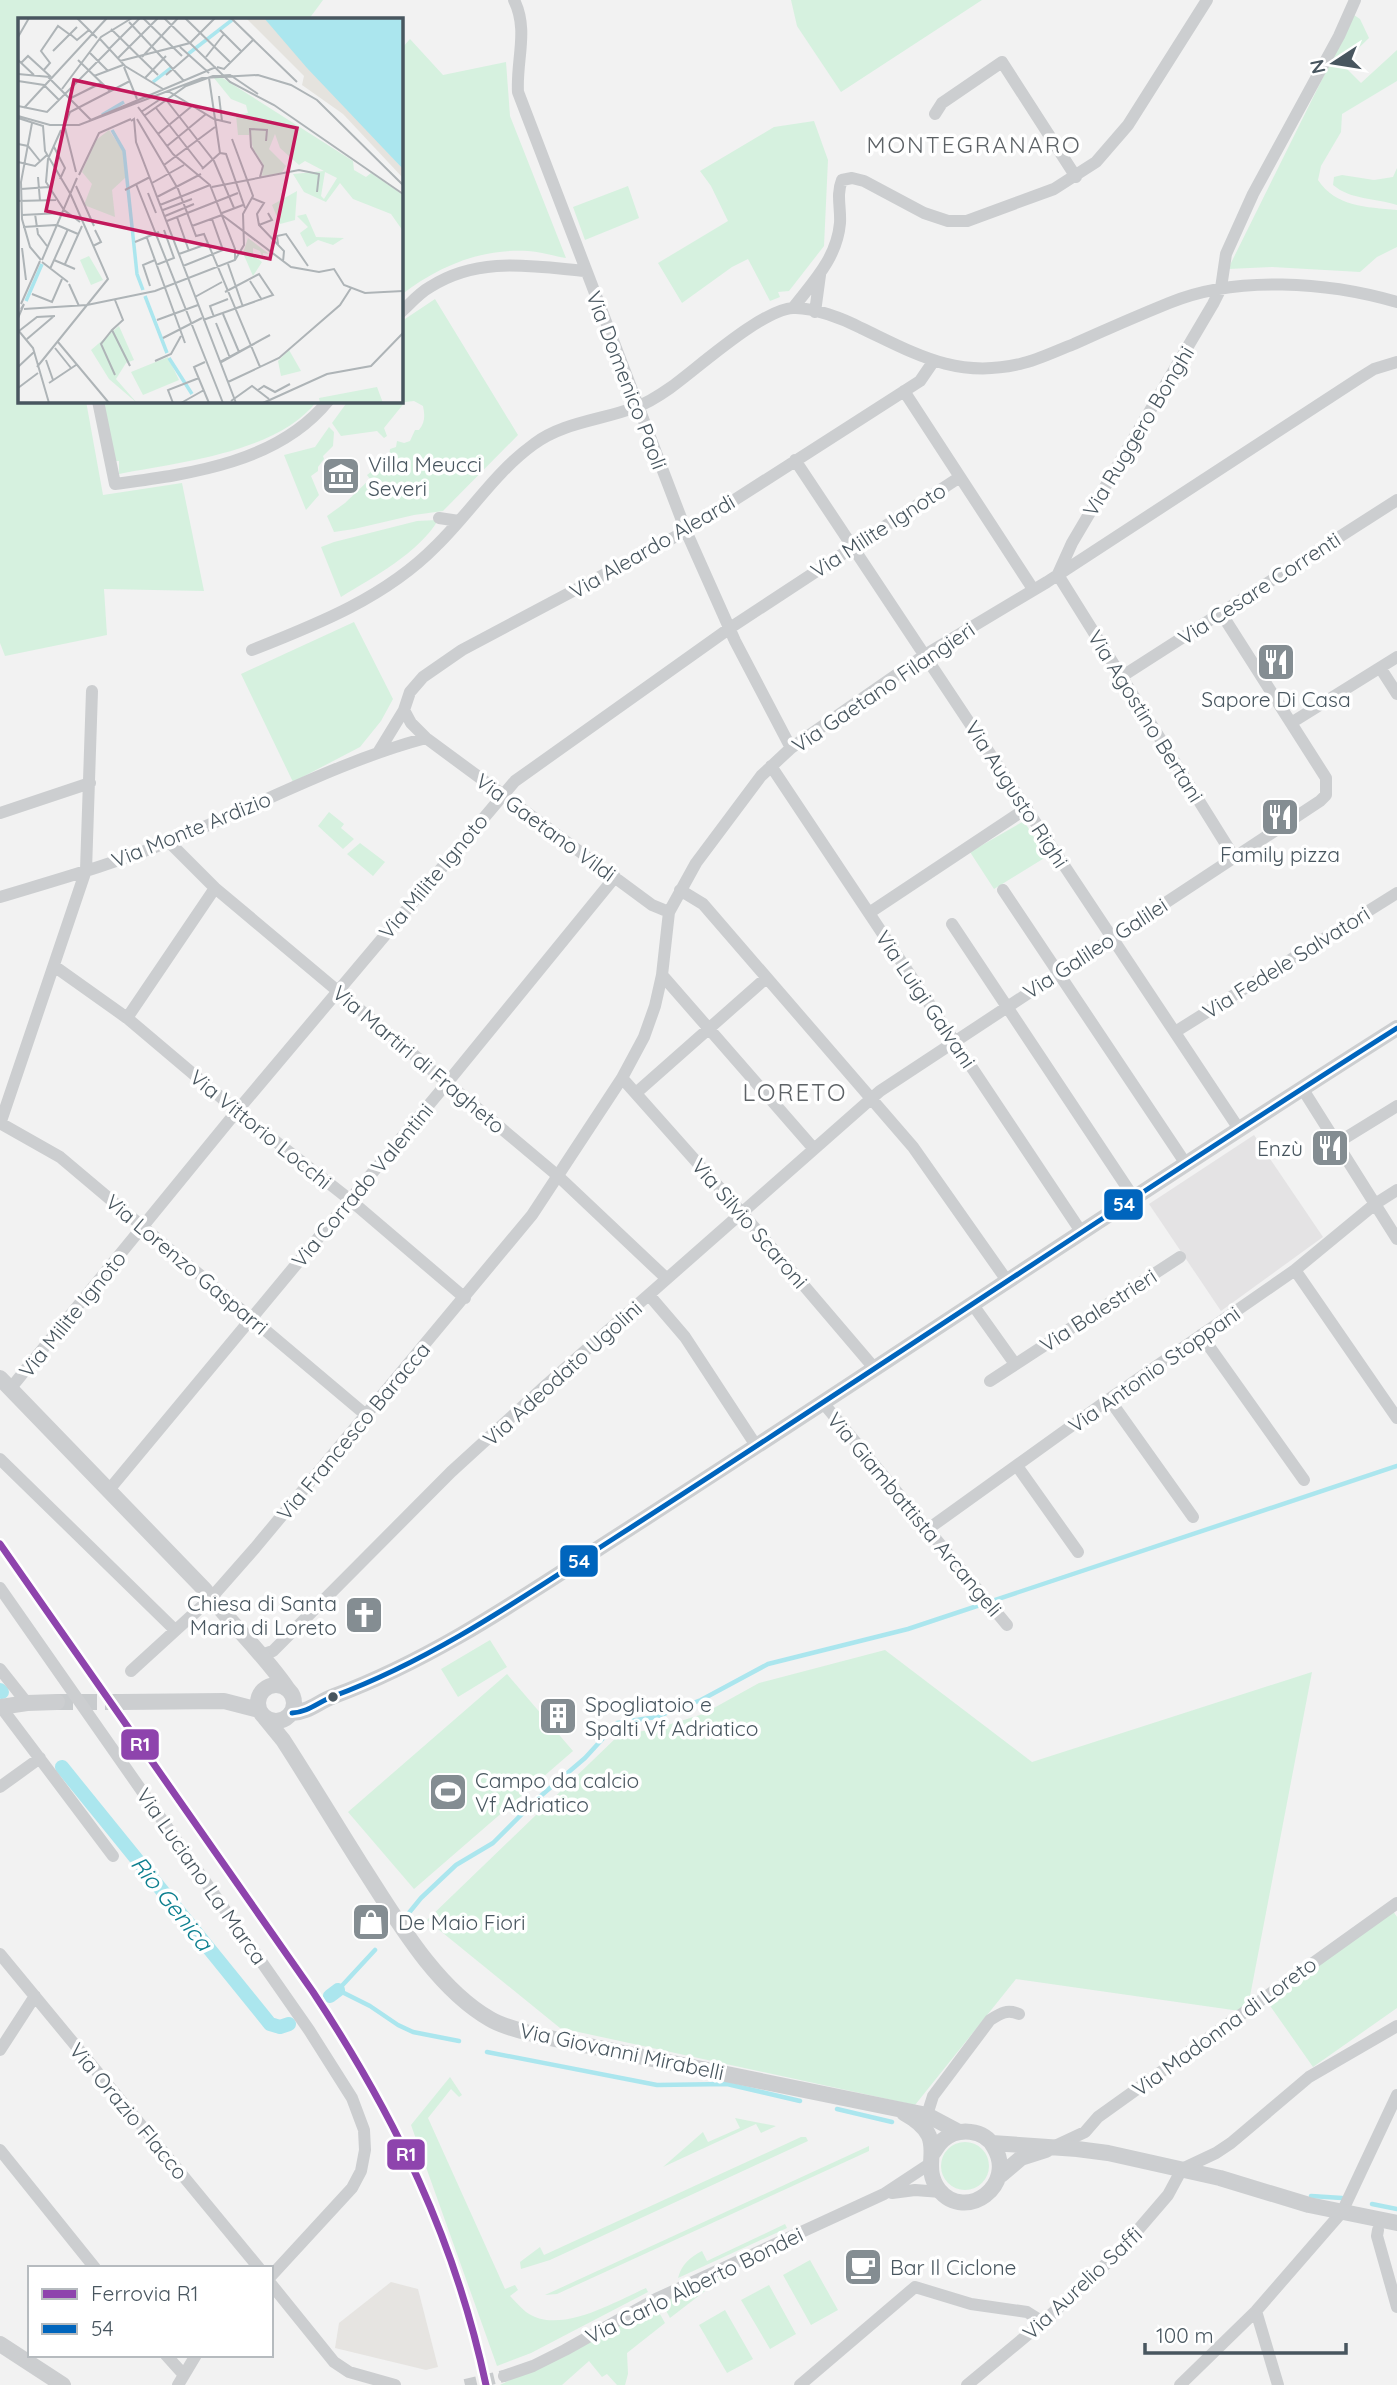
<svg xmlns="http://www.w3.org/2000/svg" width="1397" height="2385" font-family="Quicksand,sans-serif">
<style>
.commercial{fill:#e6e4e1}
.education{fill:#e4e3e4}
.green{fill:#d6f1df}
.lines{fill:none;stroke-linecap:round;stroke-linejoin:round}
.stream{stroke:#abe6ee;stroke-width:4.5}
.canal{stroke:#abe6ee;stroke-width:14}
.minor-tunnel{stroke:#c8cbcd;stroke-width:12;stroke-dasharray:12 6;stroke-linecap:butt}
.tertiary-tunnel{stroke:#c8cbcd;stroke-width:16;stroke-dasharray:16 8;stroke-linecap:butt}
.minor{stroke:#ccced0;stroke-width:12}
.tertiary{stroke:#ccced0;stroke-width:16}
.bus-1-casing{stroke:#fff;stroke-width:10}
.bus-1{stroke:#0065bd;stroke-width:5}
.rail-1-casing{stroke:#fff;stroke-width:12}
.rail-1{stroke:#8e44ad;stroke-width:7}
.bus-dot{fill:#48565f;stroke:#fff;stroke-width:2.5}
.labels{text-anchor:middle;dominant-baseline:central;stroke-width:7;stroke-linejoin:round;paint-order:stroke}
.street-label{font-size:21px;fill:#48565f;stroke:#fff}
.poi-label{font-size:21px;fill:#48565f;stroke:#fff;text-anchor:start}
.neighbourhood-label{font-size:23px;letter-spacing:2px;fill:#5d6266;stroke:#fff}
.water-label{font-size:23px;font-style:italic;fill:#0c7f8f;stroke:#fff}
.quarter-label{font-size:24px;letter-spacing:2px;fill:#5d6266;stroke:#fff}
.inset-river{fill:none;stroke:#abe6ee;stroke-width:3.5}
.inset-road{fill:none;stroke:#aeb4b7;stroke-width:2}
.view{fill:#c2185b;fill-opacity:0.15;stroke:#c2185b;stroke-width:3.5}
.inset-edge{fill:none;stroke:#48565f;stroke-width:3.5}
.line-badge{stroke:#fff;stroke-width:2.5}
.badge-label{font-size:19px;text-anchor:middle;font-weight:bold;fill:#fff}
</style>
<rect width="100%" height="100%" fill="#f2f2f2"/>
<path class="commercial" d="M391 2282 418 2289 438 2367 426 2370 335 2348 339 2323Z"/>
<path class="education" d="M1254 1135 1323 1237 1221 1311 1149 1204Z"/>
<path class="green" d="M0 0H323L309 19H19V401H86L103 495 182 483 204 591 104 589 107 635 5 656 0 643Z
M791 0H982L841 92 797 26Z
M1354 15 1360 19 1369 38 1342 64 1361 83 1397 50V81L1342 114 1341 132 1321 166 1318 180C1336 207 1366 207 1397 210V247L1377 257 1360 272 1272 267 1228 269Z
M410 39 443 75 506 62 510 116 566 258C554 256 541 252 528 251 481 248 437 267 401 295V49Z
M814 121 828 160 824 246 789 291 778 292 780 297 770 301 748 259 732 267 682 303 658 263 728 221 711 186 700 171 774 127Z
M1397 168V205C1375 198 1351 200 1333 185L1334 177 1342 175 1374 180 1393 177Z
M628 186 639 218 585 240 573 207Z
M435 299 518 435 443 511 414 515 354 529 334 532 327 516 345 503 370 479 367 475 389 458 390 449 396 447 397 441 404 443 410 441 415 430H419C425 422 425 416 423 406L414 401 405 402 384 428 387 436 384 438 377 431 341 436 332 423 348 401H401V326L405 319Z
M100 401H317C277 453 180 462 119 474V461H113Z
M329 427 334 432 333 446 323 456 324 459 318 467V471L311 476 319 495 306 510 284 455 315 447Z
M438 520C420 552 372 578 341 597L321 547 334 542 417 521Z
M354 622 393 699 381 721 360 747 293 782 241 674Z
M329 812 344 824 341 828 354 839 343 849 318 826Z
M1024 821 1046 857 994 889 970 852Z
M360 843 385 862 373 876 347 854Z
M490 1640 507 1667 458 1697 441 1669Z
M885 1650 1032 1762 1312 1672 1247 2012 1016 1979 915 2105 560 2028 427 1920 619 1735 655 1729 703 1714 759 1683Z
M507 1674 573 1751 414 1889 348 1812Z
M1393 1911 1397 1917V2008L1313 2067 1266 2000Z
M450 2077 462 2095 459 2097 451 2089 428 2118 505 2289 515 2285 518 2290 510 2296C515 2301 520 2307 526 2312 559 2336 614 2302 646 2288L648 2292 531 2353 497 2366 411 2125Z
M735 2118 776 2126 761 2133 756 2124 663 2167 703 2132 708 2142 740 2128Z
M801 2137H806L808 2141 550 2260 521 2269 520 2262 540 2247 544 2255Z
M941 2166a24 24 0 1 1 48 0a24 24 0 1 1-48 0Z
M869 2146V2151L557 2294 545 2295Z
M785 2224 787 2228 678 2278C682 2264 689 2258 702 2251L707 2261Z
M810 2260 838 2310 811 2325 783 2275Z
M735 2269 736 2271 718 2281 670 2318 662 2303Z
M769 2285 796 2334 770 2349 741 2300Z
M656 2307 665 2323 627 2353 628 2374 625 2385H617L607 2374 602 2377 589 2361 562 2385H500Z
M725 2310 753 2359 727 2373 699 2325Z"/>
<g class="lines">
<path class="stream" d="M408 1914 421 1898 456 1865 493 1843 536 1800 585 1758 617 1723 656 1717 701 1700 768 1664 908 1629 1397 1466
M375 1950 338 1990 370 2006 398 2025 413 2032 459 2041
M487 2052 657 2085 727 2084 800 2101
M837 2109 892 2122
M1311 2196 1342 2198
M1372 2204 1397 2209"/>
<path class="canal" d="M0 1690 2 1692
M62 1767 270 2024 280 2027 289 2024
M330 1996 338 1990"/>
<path class="minor-tunnel" d="M465 2385 504 2376"/>
<path class="tertiary-tunnel" d="M57 1702H120"/>
<path class="minor" d="M514 0C529 30 516 60 518 92L686 531 735 641 791 748
M935 114 942 103 1002 62 1076 177
M793 308C813 282 837 258 840 223 841 208 836 195 842 180L852 178 864 181 924 213 948 221H967L1054 189 1096 162 1128 125 1207 0
M401 312C410 304 419 293 430 287 478 256 531 266 585 271
M815 312 820 275
M904 391 1033 589
M98 401 115 484C189 474 278 463 328 401
M795 460 1239 1129
M439 518 459 521
M1058 574 1072 543 1213 304 1221 288 1226 254 1253 194 1339 36 1355 0
M1058 575 1234 857
M1221 613 1291 723
M252 650C318 624 386 597 436 546 470 513 495 472 534 444 563 422 603 420 636 407 648 403 660 395 670 388 698 368 761 310 793 308 813 307 844 319 861 328 916 354 956 379 1020 364 1038 360 1056 351 1074 344 1105 330 1137 316 1169 303 1236 275 1328 282 1397 302
M1381 669 1397 694
M1121 677 1397 500
M379 751 404 710
M771 766 1082 1233
M0 813 90 783
M169 842 215 888 558 1176 667 1279
M680 890 703 904 913 1147 1008 1282
M1003 890 1186 1164
M0 897C56 880 113 864 168 842 254 808 336 762 426 738
M669 912 652 905 426 738 411 723 404 710 410 692 423 677 462 650 686 531 920 381 933 362
M869 913 1027 808
M952 924 1134 1198
M54 966 127 1018 237 1111 349 1199 465 1298
M662 975 814 1149
M127 1018 215 888
M1175 1032 1397 893
M622 1078 742 1213 875 1369
M1302 1088 1397 1239
M636 1093 765 979
M0 1123 60 1157 366 1415
M0 1124 86 870 92 691
M1337 1143 1397 1106
M1295 1270 1397 1418
M649 1295 685 1337 757 1447
M973 1305 1015 1364
M1201 1335 1304 1480
M990 1381 1180 1257
M10 1389 237 1111 515 781 730 628 960 477
M1109 1399 1193 1517
M824 1404 1007 1625
M0 1459 175 1630
M1017 1466 1078 1552
M108 1491 447 1083 615 877
M928 1529 1109 1399 1295 1270 1375 1204 1397 1190
M0 1588 309 2030 352 2098 364 2130 365 2150 361 2171 352 2188 271 2276
M261 1655 273 1651 451 1472 544 1387 880 1091 1320 801 1326 795V778L1291 723 1397 657
M0 1669 27 1703
M131 1671 211 1598 255 1548 532 1215 622 1078 644 1037 655 1006 662 975 669 912 696 863 761 776 791 748 925 655 1047 582 1358 379 1374 369 1397 362
M1 1707 113 1856
M0 1787 40 1758
M0 1954 259 2268
M0 2050 35 1996
M927 2115 933 2096 990 2020C1001 2013 1007 2009 1019 2014
M1053 2147 1085 2132 1098 2117 1397 1903
M0 2150 95 2268
M892 2193 915 2190 941 2192
M1378 2230 1377 2236 1397 2307
M271 2284 334 2362 349 2372 395 2385
M1256 2311 1278 2385
M166 2355 184 2375
M504 2376 533 2366 565 2350 656 2299 884 2194 931 2163
M178 2385 196 2355
M800 2385 915 2287 971 2304 1027 2312 1043 2322
M967 2385 1043 2322 1119 2252 1168 2195 1182 2169 1216 2153 1231 2143 1309 2077 1397 2026
M1180 2385 1256 2311 1342 2212 1397 2095"/>
<path class="tertiary" d="M0 1378 205 1590C231 1624 263 1653 287 1688
M258 1703a18 18 0 1 1 36 0a18 18 0 1 1-36 0Z
M120 1702 224 1701 259 1710
M0 1707 27 1703 57 1702
M292 1713C309 1712 318 1702 334 1696 434 1659 523 1597 613 1539 875 1371 1133 1195 1397 1028
M265 1718 283 1740C309 1780 334 1822 360 1863 394 1915 434 1987 490 2019 505 2028 523 2031 540 2036L927 2115 959 2132
M904 2113C953 2140 917 2161 939 2190 966 2223 1017 2185 994 2147 984 2129 958 2127 943 2140 939 2143 936 2149 933 2153
M992 2143 1077 2149 1108 2153 1220 2178 1309 2205 1397 2223
M1001 2175 1021 2158 1046 2150
M0 2344 63 2385"/>
<defs>
<path id="bus-1" d="M292 1713C309 1712 318 1702 334 1696 434 1659 523 1597 613 1539 875 1371 1133 1195 1397 1028"/>
</defs>
<use href="#bus-1" class="bus-1-casing"/>
<use href="#bus-1" class="bus-1"/>
<defs>
<path id="rail-1" d="M0 1544 313 1992C395 2116 455 2239 486 2385"/>
</defs>
<use href="#rail-1" class="rail-1-casing"/>
<use href="#rail-1" class="rail-1"/>
</g>
<defs>
<symbol id="museum-square" viewBox="-11 -11 22 22"><rect x="-9" y="-9" width="18" height="18" rx="4" fill="#848d92" stroke="#fff"/><path d="M0-6L6-3V-2H-6V-3ZM-5-1h2V3h-2ZM-1-1h2V3h-2ZM3-1h2V3H3ZM-6 4H6V6H-6Z" fill="#fff"/></symbol>
<symbol id="restaurant-square" viewBox="-11 -11 22 22"><rect x="-9" y="-9" width="18" height="18" rx="4" fill="#848d92" stroke="#fff"/><path d="M-5-6h1v4h1v-4h1v4h1v-4h1v5L-1.5 .5V6h-2V.5L-5-1ZM5-6V6H3V1.5H1.5Q1.5-4 5-6Z" fill="#fff"/></symbol>
<symbol id="church-square" viewBox="-11 -11 22 22"><rect x="-9" y="-9" width="18" height="18" rx="4" fill="#848d92" stroke="#fff"/><path d="M-1.2-6h2.4v3.5h3.3v2.4h-3.3V6h-2.4V-.1h-3.3v-2.4h3.3Z" fill="#fff"/></symbol>
<symbol id="building-square" viewBox="-11 -11 22 22"><rect x="-9" y="-9" width="18" height="18" rx="4" fill="#848d92" stroke="#fff"/><path d="M-4-6H4V6H1V3H-1V6H-4ZM-2.5-4.3h1.7v1.8h-1.7ZM.8-4.3h1.7v1.8H.8ZM-2.5-1h1.7V.8h-1.7ZM.8-1h1.7V.8H.8Z" fill="#fff"/></symbol>
<symbol id="stadium-square" viewBox="-11 -11 22 22"><rect x="-9" y="-9" width="18" height="18" rx="4" fill="#848d92" stroke="#fff"/><path d="M0-5a6.5 5 0 1 0 0 10a6.5 5 0 1 0 0-10ZM-3.5-1.8h7v3.6h-7Z" fill="#fff"/></symbol>
<symbol id="shop-square" viewBox="-11 -11 22 22"><rect x="-9" y="-9" width="18" height="18" rx="4" fill="#848d92" stroke="#fff"/><path d="M-5-2.5h2.3a2.7 3.5 0 0 1 5.4 0H5L5.5 6h-11ZM-1.5-2.5h3a1.5 2.3 0 0 0-3 0Z" fill="#fff"/></symbol>
<symbol id="cafe-square" viewBox="-11 -11 22 22"><rect x="-9" y="-9" width="18" height="18" rx="4" fill="#848d92" stroke="#fff"/><path d="M-5.5-4.5H6V0H3Q3 3.5 0 3.5H-2.5Q-5.5 3.5-5.5 0ZM3-3.2v2h1.7v-2ZM-6 4.5H4V6H-6Z" fill="#fff"/></symbol>
</defs>
<g fill-rule="evenodd">
<use href="#museum-square" x="319" y="454" width="44" height="44"/>
<use href="#restaurant-square" x="1254" y="640" width="44" height="44"/>
<use href="#restaurant-square" x="1258" y="795" width="44" height="44"/>
<use href="#restaurant-square" x="1308" y="1126" width="44" height="44"/>
<use href="#church-square" x="342" y="1593" width="44" height="44"/>
<use href="#building-square" x="536" y="1694" width="44" height="44"/>
<use href="#stadium-square" x="426" y="1770" width="44" height="44"/>
<use href="#shop-square" x="349" y="1900" width="44" height="44"/>
<use href="#cafe-square" x="841" y="2245" width="44" height="44"/>
</g>
<circle class="bus-dot" cx="333" cy="1697" r="6"/>
<g class="labels">
<g class="street-label">
<text transform="translate(627 380) rotate(69)">Via Domenico Paoli</text>
<text transform="translate(1138 431) rotate(-59)">Via Ruggero Bonghi</text>
<text transform="translate(878 530) rotate(-33)">Via Milite Ignoto</text>
<text transform="translate(652 546) rotate(-30)">Via Aleardo Aleardi</text>
<text transform="translate(1259 588) rotate(-33)">Via Cesare Correnti</text>
<text transform="translate(883 687) rotate(-34)">Via Gaetano Filangieri</text>
<text transform="translate(1146 716) rotate(58)">Via Agostino Bertani</text>
<text transform="translate(1017 794) rotate(57)">Via Augusto Righi</text>
<text transform="translate(546 827) rotate(36)">Via Gaetano Vildi</text>
<text transform="translate(191 829) rotate(-22)">Via Monte Ardizio</text>
<text transform="translate(433 876) rotate(-50)">Via Milite Ignoto</text>
<text transform="translate(1095 948) rotate(-33)">Via Galileo Galilei</text>
<text transform="translate(1286 962) rotate(-32)">Via Fedele Salvatori</text>
<text transform="translate(926 999) rotate(56)">Via Luigi Galvani</text>
<text transform="translate(419 1059) rotate(40)">Via Martiri di Fragheto</text>
<text transform="translate(261 1129) rotate(39)">Via Vittorio Locchi</text>
<text transform="translate(362 1185) rotate(-50)">Via Corrado Valentini</text>
<text transform="translate(750 1223) rotate(49)">Via Silvio Scaroni</text>
<text transform="translate(187 1264) rotate(40)">Via Lorenzo Gasparri</text>
<text transform="translate(1098 1310) rotate(-33)">Via Balestrieri</text>
<text transform="translate(72 1314) rotate(-51)">Via Milite Ignoto</text>
<text transform="translate(1154 1369) rotate(-35)">Via Antonio Stoppani</text>
<text transform="translate(562 1373) rotate(-42)">Via Adeodato Ugolini</text>
<text transform="translate(353 1431) rotate(-50)">Via Francesco Baracca</text>
<text transform="translate(915 1514) rotate(50)">Via Giambattista Arcangeli</text>
<text transform="translate(202 1876) rotate(55)">Via Luciano La Marca</text>
<text transform="translate(1224 2026) rotate(-36)">Via Madonna di Loreto</text>
<text transform="translate(622 2051) rotate(12)">Via Giovanni Mirabelli</text>
<text transform="translate(129 2111) rotate(50)">Via Orazio Flacco</text>
<text transform="translate(1082 2283) rotate(-43)">Via Aurelio Saffi</text>
<text transform="translate(694 2285) rotate(-26)">Via Carlo Alberto Bondei</text>
</g>
<g class="poi-label">
<text x="368" y="464">Villa Meucci<tspan x="368" dy="24">Severi</tspan></text>
<text x="1276" y="699" text-anchor="middle">Sapore Di Casa</text>
<text x="1280" y="854" text-anchor="middle">Family pizza</text>
<text x="1303" y="1148" text-anchor="end">Enzù</text>
<text x="337" y="1603" text-anchor="end">Chiesa di Santa<tspan x="337" dy="24">Maria di Loreto</tspan></text>
<text x="585" y="1704">Spogliatoio e<tspan x="585" dy="24">Spalti Vf Adriatico</tspan></text>
<text x="475" y="1780">Campo da calcio<tspan x="475" dy="24">Vf Adriatico</tspan></text>
<text x="398" y="1922">De Maio Fiori</text>
<text x="890" y="2267">Bar Il Ciclone</text>
</g>
<g class="neighbourhood-label">
<text x="974" y="144">MONTEGRANARO</text>
</g>
<g class="water-label">
<text transform="translate(172 1903) rotate(51)">Rio Genica</text>
</g>
<g class="quarter-label">
<text x="795" y="1092">LORETO</text>
</g>
</g>
<g transform="translate(18 18)">
<rect width="385" height="385" fill="#f2f2f2"/>
<path d="M203 59 335 143 336 152 348 159 353 155 385 177V213L373 196 335 181 322 165 308 184 286 174 275 156 306 153 287 143 281 147 262 130 257 116 251 131 268 148 263 156 244 158 245 146 235 131 231 110V117H220L218 97 230 95 228 87 213 81 196 60ZM307 154 319 160 306 181 303 178ZM91 112 105 133 107 147V160L94 172 97 199 66 187 74 166 64 154 78 122ZM279 173 277 202 262 206 254 187ZM288 196 298 219 326 220 315 227 300 222 289 229 282 215 290 209 279 198ZM230 220 251 236 245 235V242L242 233 235 230V237L244 244 235 258 225 235ZM71 238 85 262 73 267 62 242ZM101 308 116 342 108 345 98 361 119 385 91 361 73 332ZM271 332 283 353 263 358 260 343ZM150 339 161 362 125 377 113 354ZM359 369 365 385H302L301 380Z" fill="#d6f1df" fill-rule="evenodd"/>
<path d="M228 0H246L261 15 385 151V160L325 96 284 67 286 58Z" fill="#e5e3de"/>
<path d="M246 0H385V151L289 50Z" fill="#abe6ee"/>
<path class="inset-river" d="M170 36 214 2M135 64 154 49M84 97 106 84M94 112 106 133 119 256 125 272M127 278 149 335M8 283 24 246M151 340 174 376"/>
<path class="inset-road" d="M59 0 79 20M125 0 164 38M146 0 212 64 256 87 385 176M167 0 213 45M213 0 279 64M111 4 166 63M93 11 140 57M202 12 224 34M52 16 59 22 71 12M0 19 11 0M82 21 107 48 145 71M162 29 191 55M91 31 122 0M35 33 59 9M71 34 90 53M124 39 160 0M188 39 206 16M100 40 140 0M0 42 16 57M60 42 92 73M102 43 172 25 197 0M3 45 10 38 33 59M106 49 119 81M199 49 206 51 235 22M25 53 32 45 23 33 40 8 51 16M0 56 32 59M148 57 171 37M76 58 105 47M30 59 73 102 198 49M127 60 148 38M191 60 202 135M0 63 26 67 41 82M44 71 83 19 114 0M150 73 196 101 213 105M201 78 204 103M53 80 83 65M149 83 196 143 216 190M0 88 29 94 91 32M120 89 155 136 192 167 217 231V242M6 90 89 0M138 90 185 150M123 94 144 80M0 98 32 107H61L184 60 240 57 273 67 299 82 385 167M126 98 168 68 195 58 212 57 240 76M0 100 25 108 27 133 53 177 90 261 19 349M119 101 160 171 178 218 186 216 242 349M113 103 116 101 118 124 218 385M14 105 3 164 4 201 12 229 23 242M47 106 52 94 112 63M47 110 58 154M43 112 30 141 28 164 46 192 62 204M140 116 174 88M0 126 10 128 22 143M149 128 188 96M36 129 47 150 42 161M202 135 208 136 227 190M0 144 17 148 29 137M146 147 197 109M184 151 202 135M61 157 81 115 113 101M20 159 22 183M242 159 245 148 233 129 232 111 249 112 248 123M134 165 166 147M118 166 205 385M58 168 76 208M194 169 281 152 301 156 299 174M3 171 31 169M107 172 132 159M130 175 138 195M139 179 183 156M234 180 246 185 239 196 241 207 266 233 265 244M0 183 38 182M142 187 192 167M145 192 174 181M204 195 225 187M17 196 20 216 29 228M4 197 43 195M204 197 273 249 301 254 316 251 326 267 347 275 385 273M147 198 176 186M159 199 171 233M149 203 220 175M39 207 60 216M241 207 254 202 250 195M174 208 204 197M5 209 38 207M129 220 167 325M117 224 141 214M260 226 259 218 268 216 290 248M75 228 83 224 77 212M4 230 8 262M161 236 189 226M24 242 59 160M36 242 57 251M24 244 50 264M47 246 64 208M210 246 225 289M138 247 156 240 146 212M165 248 205 232 194 201M32 251 50 211M232 263 244 282M51 266 61 288M132 268 125 247 137 242M14 276 34 284 44 261M177 279 204 264M97 282 105 302 94 312 112 348M3 286 22 243M6 291 69 287 137 273 217 242 226 227 225 196 235 178 214 121M205 296 221 334M196 299 192 288 210 281M0 300 6 286 3 291M139 302 180 287M185 302 255 277 241 256 207 274M198 305 212 340M0 312 15 330 31 385M94 312 83 326 97 357M1 313 19 299 37 298M145 320 184 300M9 321 36 298M40 324 91 385M37 330 53 350M28 342 35 362M137 343 153 336 163 318M187 344 176 349 191 385M202 344 252 317 202 345M0 349 16 334M210 364 261 340 322 287 333 270M31 365 58 347M0 370 20 355M240 372 246 368 257 374 272 366M213 383 234 368 251 381M155 385 150 372 181 360M163 385 186 372M245 385 309 356 353 348 385 315"/>
<path class="view" d="M56 62 279 110 252 241 28 193Z"/>
<rect width="385" height="385" class="inset-edge"/>
</g>
<g class="line-badge">
<rect x="1103" y="1188" width="41" height="33" rx="7" fill="#0065bd"/>
<rect x="559" y="1544" width="40" height="34" rx="7" fill="#0065bd"/>
<rect x="120" y="1728" width="40" height="33" rx="7" fill="#8e44ad"/>
<rect x="386" y="2138" width="40" height="33" rx="7" fill="#8e44ad"/>
</g>
<g class="badge-label">
<text x="1124" y="1211">54</text>
<text x="579" y="1568">54</text>
<text x="140" y="1751">R1</text>
<text x="406" y="2161">R1</text>
</g>
<rect x="28" y="2266" width="245" height="91" fill="#ffffff" stroke="#b6bbbf" stroke-width="2"/>
<rect x="42" y="2289" width="35" height="10" fill="#8e44ad" stroke="#b6bbbf" stroke-width="2"/>
<text x="91" y="2301" font-size="21" fill="#48565f">Ferrovia R1</text>
<rect x="42" y="2324" width="35" height="10" fill="#0065bd" stroke="#b6bbbf" stroke-width="2"/>
<text x="91" y="2336" font-size="21" fill="#48565f">54</text>
<g transform="translate(1334 63) rotate(258)" stroke="#ffffff" stroke-width="5" paint-order="stroke">
<path d="M0-5L12 26L0 18L-12 26Z" fill="#48565f"/>
<text y="-10" font-size="19" font-weight="bold" text-anchor="middle" fill="#48565f">N</text>
</g>
<path d="M1145 2343v10h201v-10" fill="none" stroke="#48565f" stroke-width="3.5"/>
<text x="1156" y="2343" font-size="21" fill="#48565f" stroke="#ffffff" stroke-width="5" paint-order="stroke">100 m</text>
</svg>
